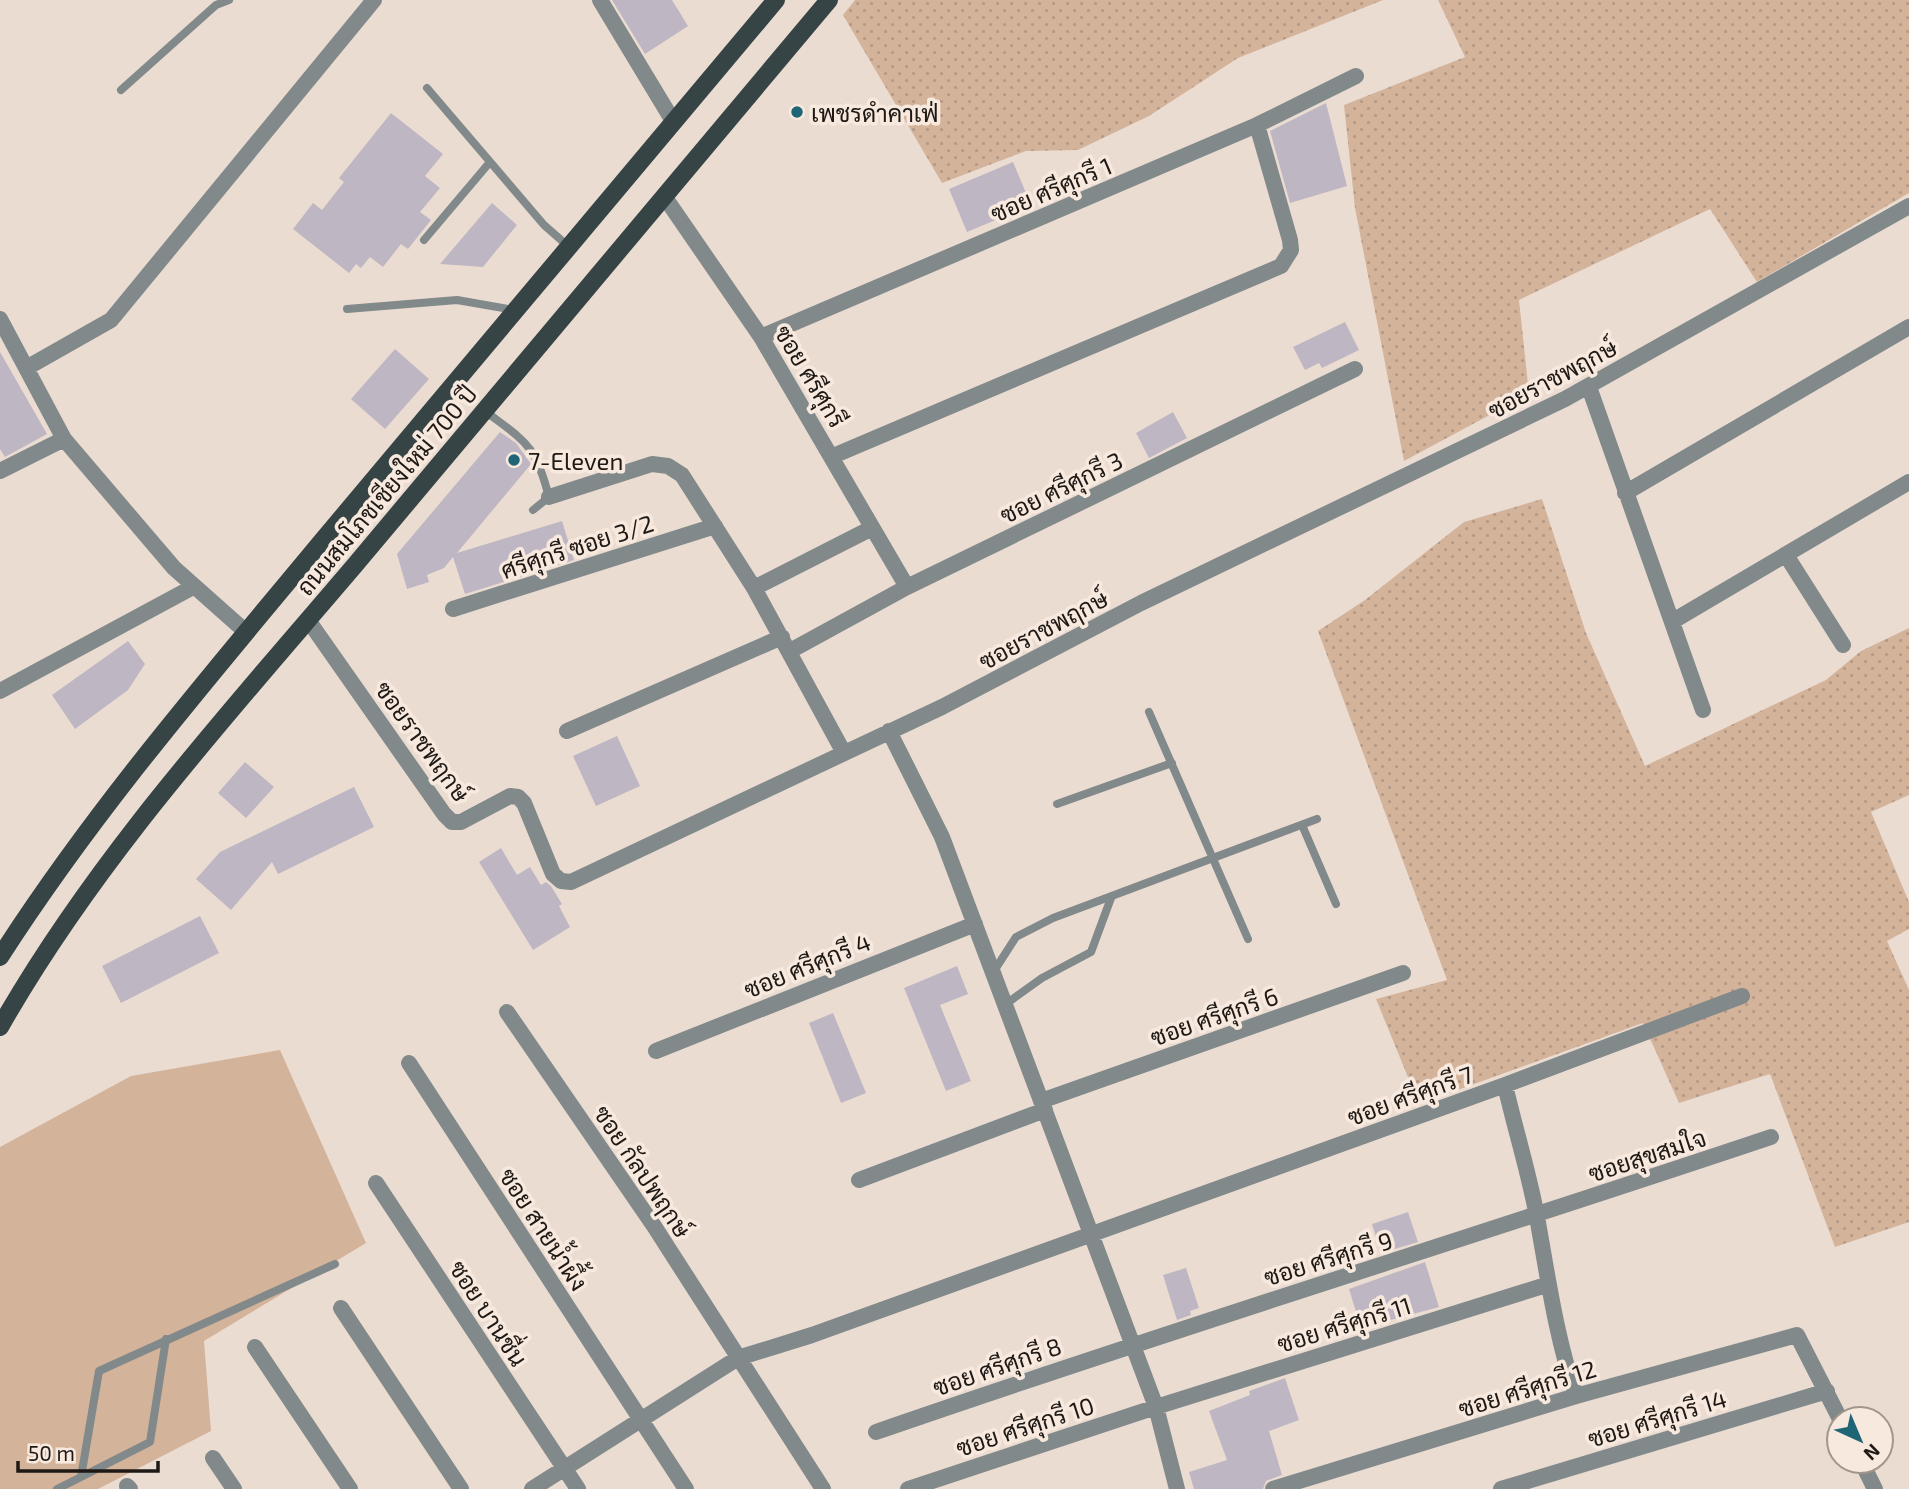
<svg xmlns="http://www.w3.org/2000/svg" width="1909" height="1489" font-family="'Exo 2',Sarabun,sans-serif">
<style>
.grass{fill:url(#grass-dots)}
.green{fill:#d4b39b}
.building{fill:#bfb6c3}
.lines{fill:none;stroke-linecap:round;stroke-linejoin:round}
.lane{stroke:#81898a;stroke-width:8}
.street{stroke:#81898a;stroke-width:16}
.primary{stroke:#364445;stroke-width:18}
.poi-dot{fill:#206576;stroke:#f8e9df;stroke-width:2.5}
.labels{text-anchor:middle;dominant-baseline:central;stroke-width:7;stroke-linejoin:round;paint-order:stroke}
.poi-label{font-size:24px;fill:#1e1915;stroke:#f8e9df;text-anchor:start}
.street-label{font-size:24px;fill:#1e1915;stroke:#f8e9df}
</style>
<defs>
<pattern id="grass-dots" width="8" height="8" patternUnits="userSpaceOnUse" patternTransform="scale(1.75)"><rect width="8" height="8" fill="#d4b39b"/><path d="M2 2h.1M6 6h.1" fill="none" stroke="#b69985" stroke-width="1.8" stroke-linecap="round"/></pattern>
</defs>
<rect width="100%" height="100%" fill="#ebdcd2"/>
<path class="grass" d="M855 0H1383L1238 58 1149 116 1078 150 1026 151 942 183 843 15Z
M1438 0H1909V193L1757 282 1710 209 1519 300 1529 394 1404 461 1355 208 1344 105 1465 57Z
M1542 499 1586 633 1645 766 1826 680 1861 651 1909 628V795L1871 812 1909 902V929L1887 941 1909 990V1222L1835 1247 1770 1074 1679 1103 1643 1023 1419 1104 1376 999 1447 980 1318 631 1365 600 1464 522Z"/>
<path class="green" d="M280 1050 366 1243 204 1341 211 1431 98 1489H0V1147L131 1076Z"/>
<path class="building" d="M612 0H672L688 26 645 54Z
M1326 103 1347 186 1290 203 1270 131Z
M391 113 443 154 425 176 440 188 420 212 431 220 408 249 401 244 383 267 370 257 361 268 356 264 349 273 293 229 313 203 322 210 344 182 339 178Z
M1013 162 1031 205 967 232 949 189Z
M492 203 517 225 483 267 440 264Z
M1345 322 1359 350 1322 368 1319 363 1305 370 1293 347Z
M395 349 429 379 385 429 351 399Z
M0 352 47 434 5 457 0 449Z
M1173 412 1187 438 1149 458 1136 433Z
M500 432 516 443 531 464 457 553 562 521 574 560 465 594 453 557 444 568 427 575 429 582 407 589 397 554Z
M128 641 145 664 128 690 75 729 52 695Z
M617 736 640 786 596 806 573 756Z
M245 762 274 787 246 818 218 793Z
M354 787 374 827 278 874 272 862 231 910 196 879 220 852Z
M501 848 517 875 530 867 541 885 546 882 551 886 562 904 559 906 570 927 533 950 479 862Z
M200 916 219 953 121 1003 102 966Z
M957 966 968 994 940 1005 971 1081 946 1091 904 988Z
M833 1013 866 1093 841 1103 809 1023Z
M1408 1212 1418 1242 1381 1253 1372 1224Z
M1425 1262 1439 1307 1361 1328 1349 1289Z
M1186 1268 1199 1308 1190 1311 1191 1315 1177 1320 1163 1275Z
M1285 1378 1299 1420 1269 1431 1282 1475 1266 1481 1263 1489H1194L1189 1472 1227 1460 1209 1411 1250 1395 1249 1391Z"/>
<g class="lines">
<path class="lane" d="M427 88 544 225 568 246
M121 90 216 5 229 0
M424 240 490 162
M347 309 457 300 514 310
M485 411C527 443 535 444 549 497L533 510
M1149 712 1248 939
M1057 804 1172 763
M1302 825 1336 904
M994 971 1016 937 1053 918 1317 819
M1003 1006 1042 978 1091 952 1111 898
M81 1477 150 1442 166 1339
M57 1489 81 1477 99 1371 335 1264"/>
<path class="street" d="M600 0 673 121
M664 196 761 337 907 587
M0 319 64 439 174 568 246 632
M761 337 1257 125 1356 76
M28 367 111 320 374 0
M1589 387 1703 710
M833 456 1281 266 1291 250 1290 240 1257 125
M0 471 64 439
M1625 493 1909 327
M549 497 652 464 668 466 682 475 754 588 844 753
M1786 555 1843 645
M754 588 872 528
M453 609 715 526
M308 620 444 814 452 822H461L510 796 518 797 524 803 553 874 561 881 571 882 942 707 1141 603 1565 399 1909 206
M1673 621 1909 482
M790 651 907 587 1355 369
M0 691 193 587
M567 731 782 637
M889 731 942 837 1156 1407 1177 1489
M507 1012 654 1226 823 1489
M656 1051 975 924
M409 1063 686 1489
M1505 1085C1515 1129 1529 1173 1537 1217 1548 1278 1556 1337 1576 1396
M1041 1101 1403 973
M859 1180 1045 1110
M376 1183 578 1489
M341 1308 461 1489
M255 1347 350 1489
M876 1432C1173 1329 1473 1237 1771 1137
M213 1458 234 1489
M1861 1461 1875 1489
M127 1486 130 1489
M532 1489 738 1358 812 1335 1505 1085 1742 996
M908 1489 1156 1407 1546 1285
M1273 1489 1576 1396 1797 1335 1840 1419
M1501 1489 1827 1391"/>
<path class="primary" d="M0 957C95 809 210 676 322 541 472 360 624 180 776 0
M0 1027C96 858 230 712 355 565 514 377 671 188 829 0"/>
</g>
<g class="poi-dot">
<circle cx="797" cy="112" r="7"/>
<circle cx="514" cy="460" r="7"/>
</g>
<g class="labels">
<g class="poi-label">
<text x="811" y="112">เพชรดำคาเฟ่</text>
<text x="528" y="460">7-Eleven</text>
</g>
<g class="street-label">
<text transform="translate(1051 189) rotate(-23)">ซอย ศรีศุกรี 1</text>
<text transform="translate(811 376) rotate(59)">ซอย ศรีศุกรี</text>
<text transform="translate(1552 378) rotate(-28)">ซอยราชพฤกษ์</text>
<text transform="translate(1061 487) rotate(-26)">ซอย ศรีศุกรี 3</text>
<text transform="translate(386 490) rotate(-50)">ถนนสมโภชเชียงใหม่ 700 ปี</text>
<text transform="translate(577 546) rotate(-18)">ศรีศุกรี ซอย 3/2</text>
<text transform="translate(1043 629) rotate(-28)">ซอยราชพฤกษ์</text>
<text transform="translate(423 741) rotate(54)">ซอยราชพฤกษ์</text>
<text transform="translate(807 965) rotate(-22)">ซอย ศรีศุกรี 4</text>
<text transform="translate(1214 1016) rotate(-19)">ซอย ศรีศุกรี 6</text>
<text transform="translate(1410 1095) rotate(-20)">ซอย ศรีศุกรี 7</text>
<text transform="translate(1647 1155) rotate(-18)">ซอยสุขสมใจ</text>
<text transform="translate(643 1171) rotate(56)">ซอย กัลปพฤกษ์</text>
<text transform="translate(544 1229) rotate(57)">ซอย สายน้ำผึ้ง</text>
<text transform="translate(1328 1258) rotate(-17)">ซอย ศรีศุกรี 9</text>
<text transform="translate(489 1313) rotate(57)">ซอย บานชื่น</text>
<text transform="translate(1344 1324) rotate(-17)">ซอย ศรีศุกรี 11</text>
<text transform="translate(997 1366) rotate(-19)">ซอย ศรีศุกรี 8</text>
<text transform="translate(1527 1388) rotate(-17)">ซอย ศรีศุกรี 12</text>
<text transform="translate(1657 1418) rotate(-17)">ซอย ศรีศุกรี 14</text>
<text transform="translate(1025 1426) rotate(-18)">ซอย ศรีศุกรี 10</text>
</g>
</g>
<g transform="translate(1860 1440) rotate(136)"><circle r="33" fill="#f8e9df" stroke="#a1968e" stroke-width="2"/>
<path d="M0-5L12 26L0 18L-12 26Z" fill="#206576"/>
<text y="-10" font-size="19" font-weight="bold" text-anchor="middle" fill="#1e1915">N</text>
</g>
<path d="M18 1461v10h140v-10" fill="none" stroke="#1e1915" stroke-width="3.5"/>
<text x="28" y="1461" font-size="21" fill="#1e1915" stroke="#f8e9df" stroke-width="5" paint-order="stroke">50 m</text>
</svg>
